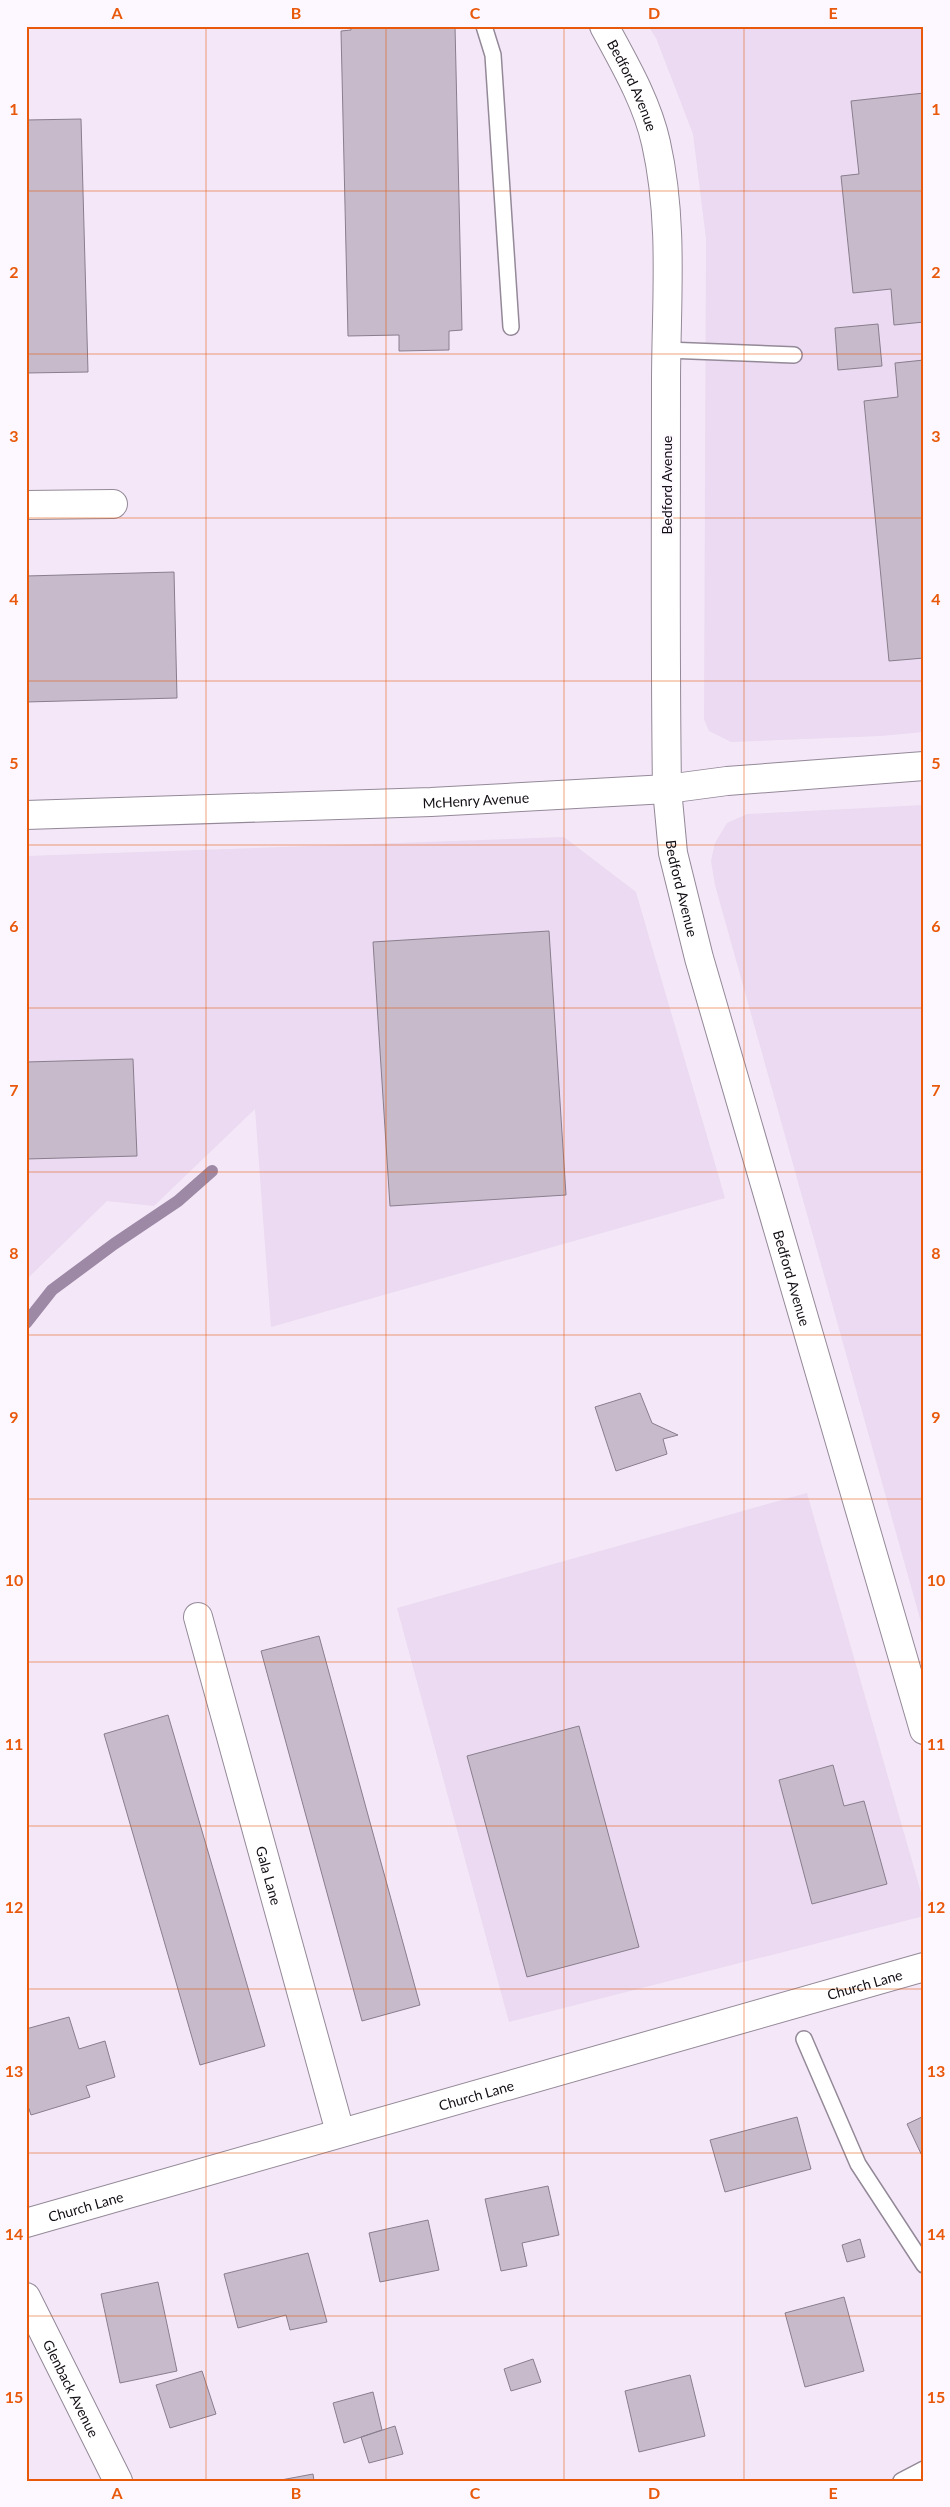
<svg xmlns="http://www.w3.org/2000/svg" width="950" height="2507" font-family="Lato,sans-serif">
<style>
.built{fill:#ebdaf1}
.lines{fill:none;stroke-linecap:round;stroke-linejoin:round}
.stream{stroke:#9d88a5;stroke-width:12}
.building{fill:#c7bbcb;stroke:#897e8d}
.lane-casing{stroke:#948998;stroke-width:18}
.street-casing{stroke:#948998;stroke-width:30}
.lane{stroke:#fff;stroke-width:15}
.street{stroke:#fff;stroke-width:28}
.grid{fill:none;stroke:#e8590c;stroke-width:1;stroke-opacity:0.55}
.labels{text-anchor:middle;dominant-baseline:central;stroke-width:4;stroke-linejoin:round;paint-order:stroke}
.street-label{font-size:14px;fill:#120e14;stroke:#fdf8ff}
.neatline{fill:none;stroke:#e8590c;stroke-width:2}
.grid-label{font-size:16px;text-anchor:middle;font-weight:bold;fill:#e8590c}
</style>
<rect width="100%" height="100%" fill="#f4e8f8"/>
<path class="built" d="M648 26H924V732L881 736 731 742 709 731 704 719 706 239 693 134 656 38Z
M924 805V1633L715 885 711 861 715 843 727 823 747 814Z
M564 837 636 892 725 1198 271 1327 255 1109 154 1206 107 1201 26 1280V856Z
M807 1493 924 1903V1916L509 2022 397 1608Z"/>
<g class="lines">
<path class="stream" d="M26 1323 52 1290 114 1244 178 1201 212 1171"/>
</g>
<path class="building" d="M351 26H455L462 330 449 331V350L399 351V335L348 336 341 31 351 30Z
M924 93V322L894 325 891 289 853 293 841 176 859 174 851 101Z
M81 119 88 372 26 373V120Z
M878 324 882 366 838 370 835 328Z
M924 360V658L889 661 864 401 898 397 895 363Z
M174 572 177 698 26 702V576Z
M549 931 566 1195 390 1206 373 942Z
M133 1059 137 1156 26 1159V1062Z
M640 1393 652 1423 678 1435 663 1439 667 1454 616 1471 595 1407Z
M319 1636 420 2005 362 2021 261 1651Z
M168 1715 265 2046 200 2065 104 1734Z
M579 1726 639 1947 527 1977 467 1756Z
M833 1765 844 1806 864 1801 887 1884 812 1904 779 1780Z
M69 2017 79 2049 105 2041 115 2077 86 2086 90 2097 31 2115 26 2100V2029Z
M924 2116V2160L907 2124Z
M797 2117 811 2169 725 2192 710 2140Z
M548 2186 559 2235 522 2243 527 2266 501 2271 485 2199Z
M428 2220 439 2270 380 2282 369 2233Z
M860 2239 865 2257 847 2262 842 2245Z
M308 2253 327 2322 290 2330 286 2315 238 2328 224 2274Z
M158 2282 177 2371 120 2383 101 2294Z
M844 2297 864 2371 805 2387 785 2313Z
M533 2359 541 2382 511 2391 504 2369Z
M202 2371 216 2414 170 2428 156 2385Z
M690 2375 705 2436 639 2452 625 2391Z
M373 2392 382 2430 344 2443 333 2403Z
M395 2426 403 2454 369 2463 361 2437Z
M313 2474 314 2481 281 2480Z"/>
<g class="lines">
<defs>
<path id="lane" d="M484 26 493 55 511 327
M666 350 794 355
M804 2039 858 2164 924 2265
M901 2481 924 2469"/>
<g id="street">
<path id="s1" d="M604 26C624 63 647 102 656 143 674 223 666 303 666 384 666 519 665 654 667 789L673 853 699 958 924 1730"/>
<path d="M26 505 113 504"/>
<path id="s2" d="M26 815 431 802 667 789 727 781 924 766"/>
<path id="s3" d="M198 1617 340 2132"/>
<path id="s4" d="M26 2223 924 1967"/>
<path id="s5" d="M26 2297 118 2481"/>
</g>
</defs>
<use href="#lane" class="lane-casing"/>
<use href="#street" class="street-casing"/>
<use href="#lane" class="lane"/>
<use href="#street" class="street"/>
</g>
<path class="grid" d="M206 26V2481M386 26V2481M564 26V2481M744 26V2481M26 191H924M26 354H924M26 518H924M26 681H924M26 845H924M26 1008H924M26 1172H924M26 1335H924M26 1499H924M26 1662H924M26 1826H924M26 1989H924M26 2153H924M26 2316H924"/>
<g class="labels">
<g class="street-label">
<text stroke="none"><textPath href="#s1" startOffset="66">Bedford Avenue</textPath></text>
<text transform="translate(666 485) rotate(-90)">Bedford Avenue</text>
<text stroke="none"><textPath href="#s2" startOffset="450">McHenry Avenue</textPath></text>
<text stroke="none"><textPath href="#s1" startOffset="876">Bedford Avenue</textPath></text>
<text stroke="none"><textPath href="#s1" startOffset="1281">Bedford Avenue</textPath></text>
<text stroke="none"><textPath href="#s3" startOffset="268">Gala Lane</textPath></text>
<text stroke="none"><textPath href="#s4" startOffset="872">Church Lane</textPath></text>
<text stroke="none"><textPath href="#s4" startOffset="468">Church Lane</textPath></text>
<text stroke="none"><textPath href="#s4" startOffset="62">Church Lane</textPath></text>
<text stroke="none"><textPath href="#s5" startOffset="102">Glenback Avenue</textPath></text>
</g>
</g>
<rect width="950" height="2507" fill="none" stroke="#fdf8ff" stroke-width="55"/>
<rect x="28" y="28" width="894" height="2452" class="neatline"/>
<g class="grid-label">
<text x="117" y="19">A</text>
<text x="296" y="19">B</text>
<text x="475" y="19">C</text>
<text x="654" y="19">D</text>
<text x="833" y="19">E</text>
<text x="14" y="115">1</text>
<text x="936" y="115">1</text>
<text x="14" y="278">2</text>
<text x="936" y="278">2</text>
<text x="14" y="442">3</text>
<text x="936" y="442">3</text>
<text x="14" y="605">4</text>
<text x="936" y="605">4</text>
<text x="14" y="769">5</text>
<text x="936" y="769">5</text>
<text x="14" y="932">6</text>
<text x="936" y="932">6</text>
<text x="14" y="1096">7</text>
<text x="936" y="1096">7</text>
<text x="14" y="1259">8</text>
<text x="936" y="1259">8</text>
<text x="14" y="1423">9</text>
<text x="936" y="1423">9</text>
<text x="14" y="1586">10</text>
<text x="936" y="1586">10</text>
<text x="14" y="1750">11</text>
<text x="936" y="1750">11</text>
<text x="14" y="1913">12</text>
<text x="936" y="1913">12</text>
<text x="14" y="2077">13</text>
<text x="936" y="2077">13</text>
<text x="14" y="2240">14</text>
<text x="936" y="2240">14</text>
<text x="14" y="2403">15</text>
<text x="936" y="2403">15</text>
<text x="117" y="2499">A</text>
<text x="296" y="2499">B</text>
<text x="475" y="2499">C</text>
<text x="654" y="2499">D</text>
<text x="833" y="2499">E</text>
</g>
</svg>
